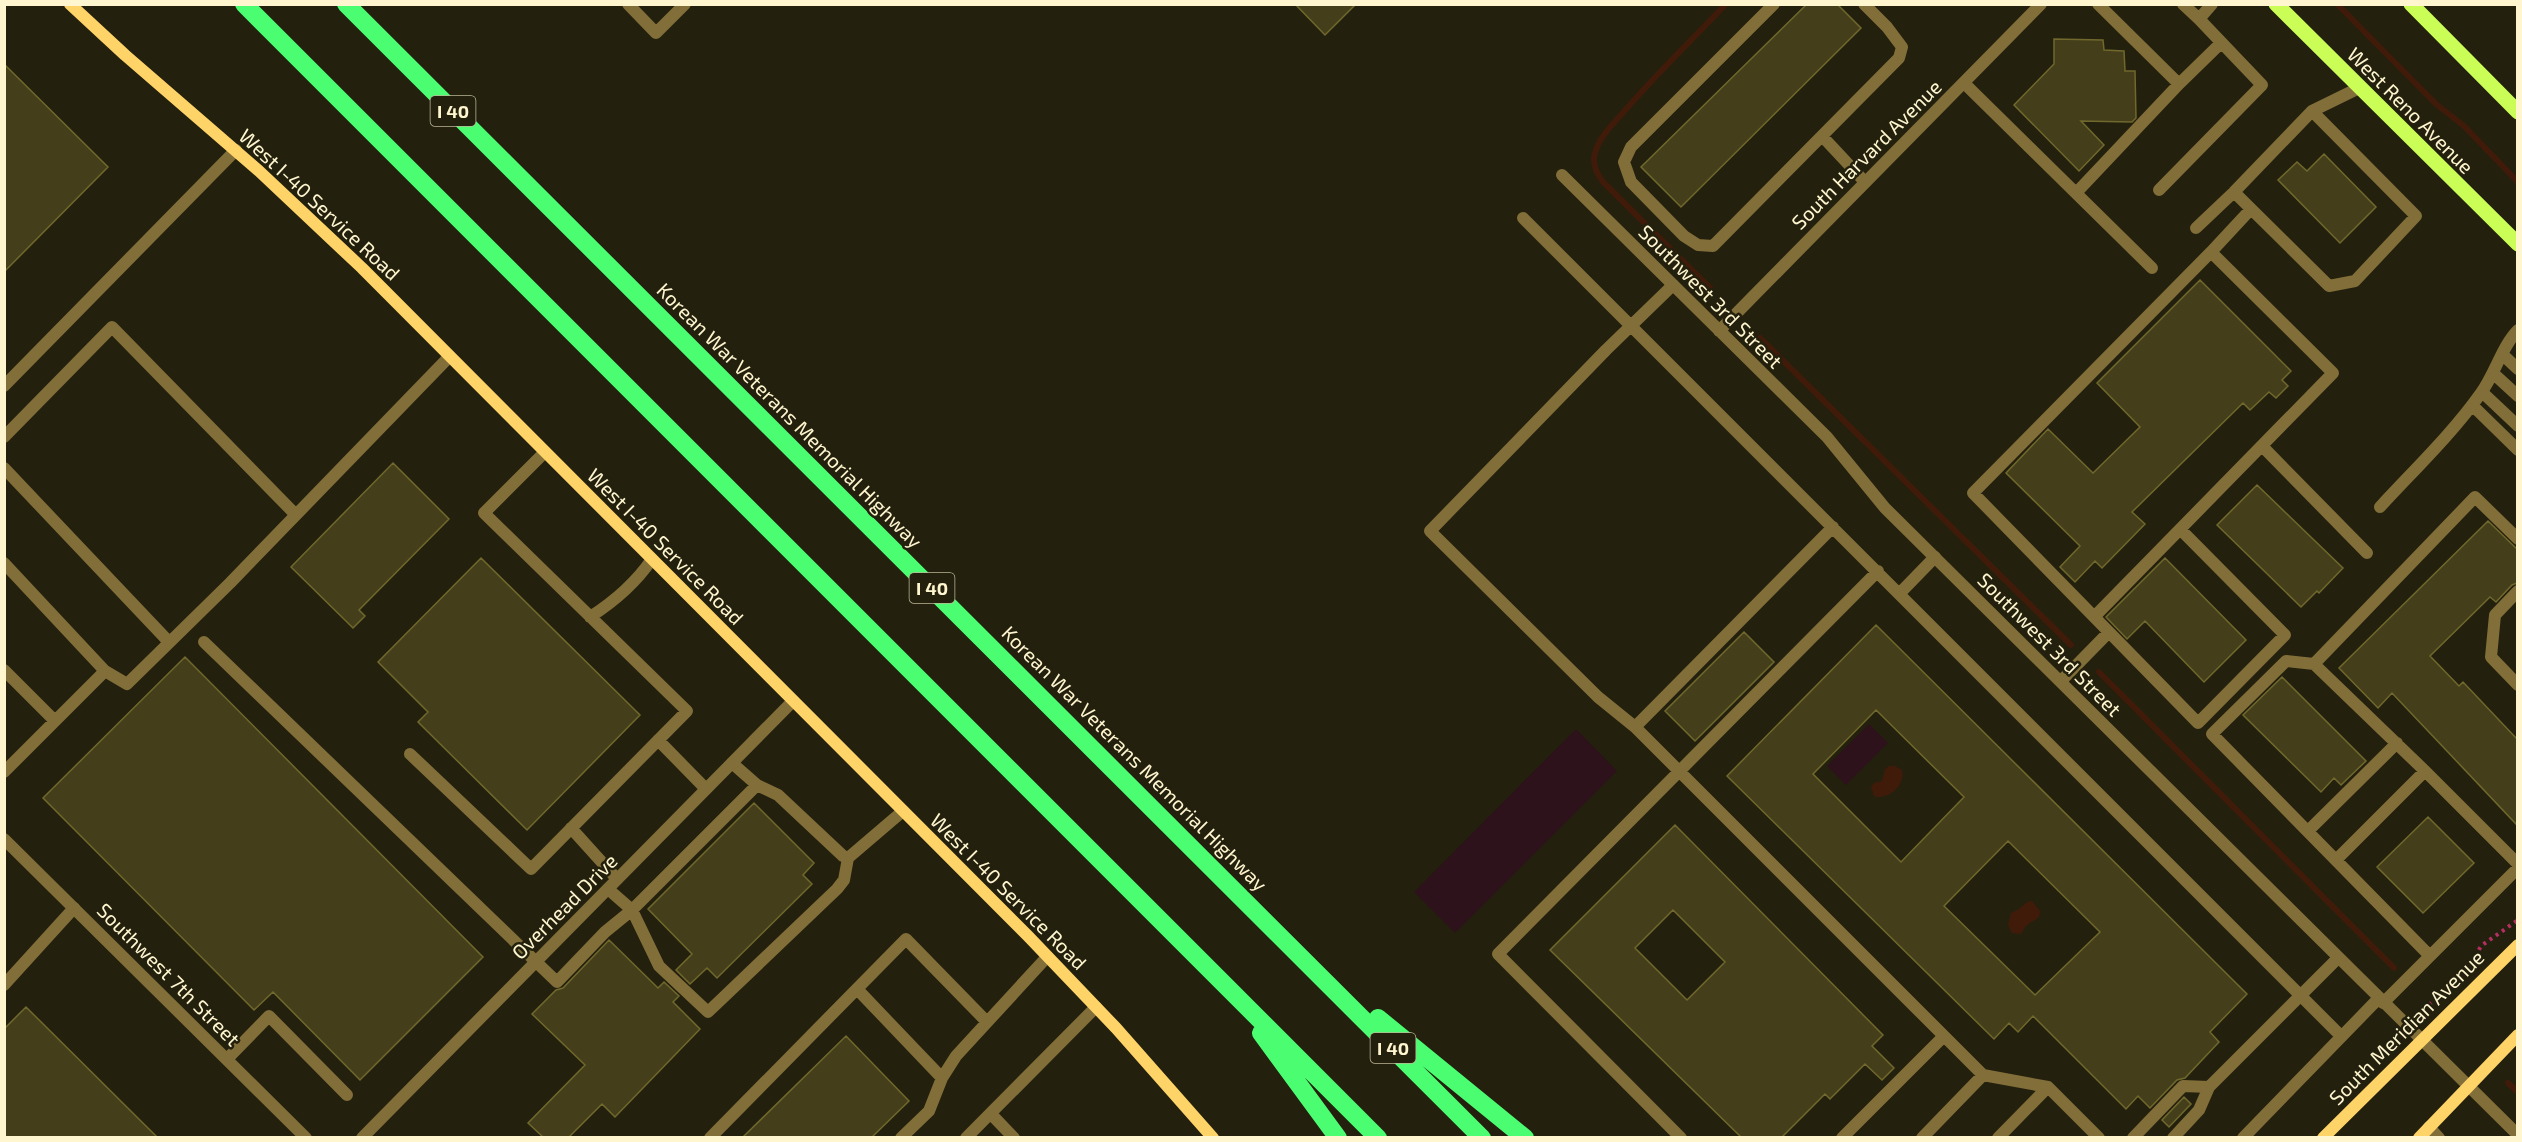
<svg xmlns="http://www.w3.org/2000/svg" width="2522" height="1142" font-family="'Exo 2',sans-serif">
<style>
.pitch{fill:#2d111b}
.water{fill:#401b0a}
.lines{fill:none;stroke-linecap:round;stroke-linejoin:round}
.stream{stroke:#401b0a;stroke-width:6}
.building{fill:#443f1a;stroke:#70682c;stroke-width:1.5;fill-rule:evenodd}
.path{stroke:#b42f60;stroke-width:4;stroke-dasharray:3 4.5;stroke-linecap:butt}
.lane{stroke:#826e39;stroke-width:12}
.street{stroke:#826e39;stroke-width:12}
.secondary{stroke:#fed367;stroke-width:12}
.primary{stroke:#cafe57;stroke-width:15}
.highway{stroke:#4bfe71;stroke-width:18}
.labels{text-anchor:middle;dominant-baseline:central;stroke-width:5;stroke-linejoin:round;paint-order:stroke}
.shield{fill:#23200e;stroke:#bdb696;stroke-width:1.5}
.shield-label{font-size:18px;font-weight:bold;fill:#fff6d0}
.street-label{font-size:20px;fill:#fff6d0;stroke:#23200e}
</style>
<rect width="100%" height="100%" fill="#23200e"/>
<path class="pitch" d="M1869 724 1888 743 1846 785 1827 766Z
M1576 729 1617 771 1455 933 1414 892Z"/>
<path class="water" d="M1889 766H1895L1902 770C1906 785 1888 801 1874 796L1871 787 1874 783 1882 781 1885 769Z
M2032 901 2040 911C2040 922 2032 919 2026 926 2024 929 2023 931 2021 934L2012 933 2008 925 2011 913 2019 909 2027 902Z"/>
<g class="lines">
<path class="stream" d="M2337 4 2436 104 2464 126 2518 182
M1710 288 1603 182C1596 173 1592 164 1595 153 1599 138 1611 126 1621 115 1654 76 1691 41 1726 4
M1760 338 2071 645
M2099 672 2394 968
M2508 1083 2518 1092"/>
</g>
<path class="building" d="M1295 4H1356L1325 35Z
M1807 4H1837L1861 28 1681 207 1641 167Z
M2054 39 2103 40 2104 50 2124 51 2125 71H2135L2136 118 2132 122 2081 121 2104 145 2079 171 2014 105 2054 64Z
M4 64 108 167 4 272Z
M2324 154 2376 207 2340 243 2278 180 2297 162 2307 171Z
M2200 280 2291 371 2282 380 2288 386 2276 398 2269 392 2250 410 2243 403 2132 512 2145 524 2102 568 2095 561 2075 582 2060 567 2080 546 2006 473 2048 429 2093 473 2140 427 2097 383Z
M393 463 449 519 359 610 365 616 353 628 291 567Z
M2257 485 2343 568 2319 593 2317 591 2301 607 2217 525Z
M2488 521 2517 549V583L2512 585 2496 602 2490 597 2430 656 2459 686 2463 682 2517 739V825L2392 693 2378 708 2339 668Z
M481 558 640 715 527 830 418 722 428 712 378 662Z
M2165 558 2246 640 2204 682 2145 621 2127 639 2106 617Z
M1876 625 2247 994 2210 1032 2219 1042 2185 1078 2177 1080 2150 1108 2138 1096 2126 1109 2033 1016 2018 1032 2009 1023 1994 1039 1727 776ZM1876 710 1964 797 1901 862 1813 774ZM2008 841 2100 932 2035 995 1944 906Z
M1744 632 1774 662 1695 741 1665 711Z
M185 657 483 957 360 1080 273 992 254 1010 43 798Z
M2282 677 2366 761 2341 785 2334 778 2321 792 2243 715Z
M754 803 814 863 803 875 812 884 717 978 707 968 690 984 676 970 692 954 648 909Z
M2428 817 2474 863 2423 913 2377 867Z
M1675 825 1883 1035 1872 1046 1894 1068 1882 1080 1865 1064 1830 1099 1825 1094 1782 1137H1741L1550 950ZM1673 910 1725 962 1687 1000 1635 948Z
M609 940 658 988 664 982 679 996 673 1002 700 1029 615 1117 602 1104 569 1137H543L528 1123 585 1065 532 1014 556 990 563 988Z
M26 1007 157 1137H4V1029Z
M846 1036 909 1101 872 1137H743Z
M2184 1097 2191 1104 2169 1127 2162 1120Z"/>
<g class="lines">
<path class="path" d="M2418 1015 2469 968 2481 946 2518 920"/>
<path class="lane" d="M628 4 656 33 685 4
M1774 4 1631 147 1624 162 1631 182 1684 236 1698 245 1713 246 1899 58 1902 47 1887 27 1864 4
M2183 4 2199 19 2212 4
M1964 83 2152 268
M2179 84 2221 43
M2312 111 2416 216 2355 281 2329 286 2234 192 2312 111 2359 88
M1822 136 1865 182
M2159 190 2262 85 2199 19
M2076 193 2179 84 2098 4
M1523 218 2341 1036
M2196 228 2234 192
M2211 252 2251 209
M1673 285 1606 350 1430 531 1598 697 1635 727 1983 1075 2048 1087 2099 1138
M2502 354 2518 369
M2494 374 2518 396
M4 386 236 150
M2482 392 2518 426
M2472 405 2518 450
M4 437 112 327 296 515
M2262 446 2367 553
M4 468 169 642
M2380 507C2414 470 2452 434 2481 393 2495 374 2502 346 2518 330
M2518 539 2475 497 2314 664 2425 771 2518 864
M4 563 105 671 127 684 230 583 449 357
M2518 591 2495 615 2491 657 2518 685
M1900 593 1935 557
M2095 616 2333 373 2211 252 1973 493 2198 723 2285 635 2180 529
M590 617C615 601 635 584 652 559
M204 642 557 982 605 932 632 910 659 966 708 1012 837 889 844 880 848 858 903 811
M2314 664 2286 661 2212 734 2430 956
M4 670 55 721
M2061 681 2109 632
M1635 727 1833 527
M658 740 706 789
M410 754 531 869 687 711 484 513 545 452
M732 763 757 785 778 795 843 856 848 858
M4 772 105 671
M571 828 617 879
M2308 831 2397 743
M2336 860 2425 771
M608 889 632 910 757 785
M4 985 74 908
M857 989 942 1078
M2383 1003 2518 868
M227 1059 269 1016 347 1095
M991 1114 1014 1138
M2429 1127 2439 1138
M710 1138 906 939 987 1022
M901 1138 929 1111 942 1078 956 1056 1047 957
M966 1138 1096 1007
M1681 1138 1498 954 1878 571
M1842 1138 1944 1036
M1922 1138 1983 1075
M1998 1138 2048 1087
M2133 1138 2183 1086 2209 1087
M2173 1138 2199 1110 2209 1087 2338 958
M2243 1138 2379 998"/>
<path class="street" d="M1562 175 1827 437 1885 508 2518 1135
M1719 331 2041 4
M4 839 306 1138
M362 1138 793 701"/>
<path class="secondary" d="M70 4 125 55 259 171 362 268 1028 936 1116 1028 1213 1138
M2323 1138 2518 945
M2419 1138 2518 1035"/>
<path class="primary" d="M2276 4 2518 244
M2411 4 2518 112"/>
<path class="highway" d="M244 4 1378 1138
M346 4 1482 1138
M1378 1018 1525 1138
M1261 1033 1338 1138"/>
</g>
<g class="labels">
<g class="shield">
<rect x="430.5" y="96" width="45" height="30" rx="4.5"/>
<rect x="909.5" y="573" width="45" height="30" rx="4.5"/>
<rect x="1370.5" y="1033" width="45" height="30" rx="4.5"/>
</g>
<g class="shield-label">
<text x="453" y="111">I 40</text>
<text x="932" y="588">I 40</text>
<text x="1393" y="1048">I 40</text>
</g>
<g class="street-label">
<text transform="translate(2411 110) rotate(45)">West Reno Avenue</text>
<text transform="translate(1866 154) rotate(-45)">South Harvard Avenue</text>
<text transform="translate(320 204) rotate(43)">West I-40 Service Road</text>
<text transform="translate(1711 296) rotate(45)">Southwest 3rd Street</text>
<text transform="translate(790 415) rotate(45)">Korean War Veterans Memorial Highway</text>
<text transform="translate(666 546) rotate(45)">West I-40 Service Road</text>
<text transform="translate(2050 644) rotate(45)">Southwest 3rd Street</text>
<text transform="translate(1135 758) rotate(45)">Korean War Veterans Memorial Highway</text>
<text transform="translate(1009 891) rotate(45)">West I-40 Service Road</text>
<text transform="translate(564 906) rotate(-45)">Overhead Drive</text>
<text transform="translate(169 974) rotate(45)">Southwest 7th Street</text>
<text transform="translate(2406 1027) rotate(-45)">South Meridian Avenue</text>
</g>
</g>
<rect width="2522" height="1142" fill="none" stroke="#fff6d0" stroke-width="12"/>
</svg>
